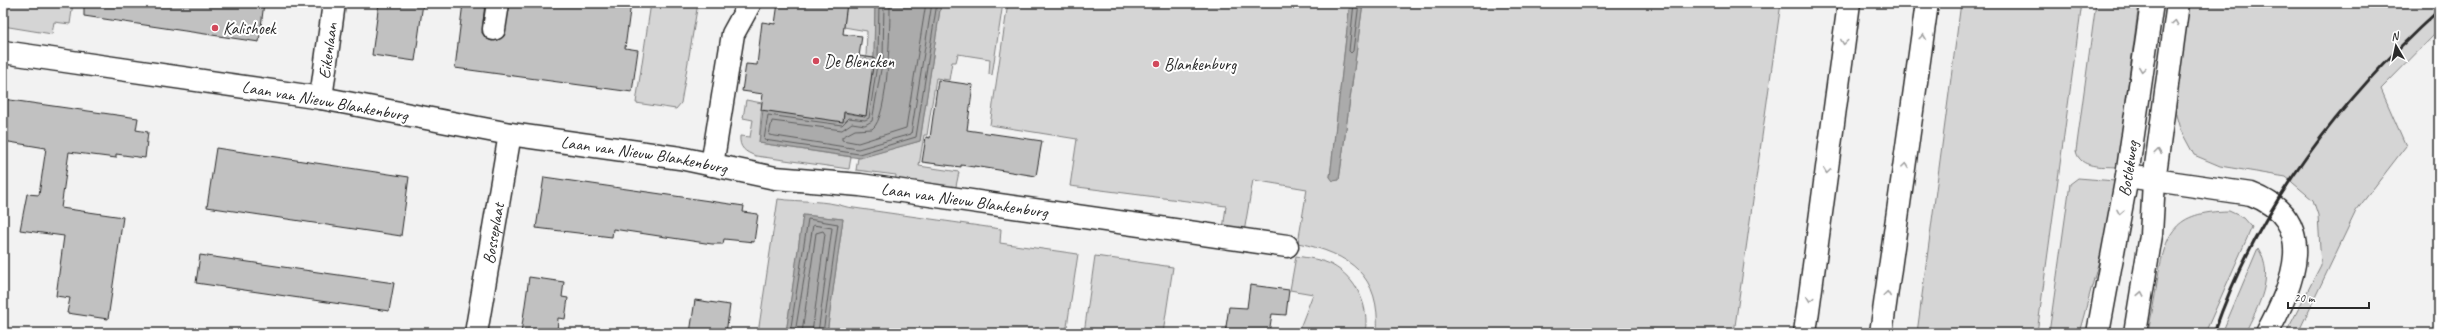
<svg xmlns="http://www.w3.org/2000/svg" width="2442" height="336" font-family="Caveat,sans-serif">
<style>
.green{fill:#d5d5d5;stroke:#808080}
.water{fill:#ababab;stroke:#787878}
.lines{fill:none;stroke-linecap:round;stroke-linejoin:round}
.shore{stroke:#5e5e5e;stroke-width:1}
.building{fill:#c1c1c1;stroke:#2b2b2b}
.street-casing{stroke:#2b2b2b;stroke-width:25}
.secondary-casing{stroke:#2b2b2b;stroke-width:25}
.highway-casing{stroke:#2b2b2b;stroke-width:25}
.street{stroke:#fff;stroke-width:22}
.secondary{stroke:#fff;stroke-width:22}
.highway{stroke:#fff;stroke-width:22}
.rail{stroke:#2b2b2b;stroke-width:3}
.oneway{stroke:#a0a0a0}
.poi-dot{fill:#d1495b;stroke:#fff;stroke-width:1.5}
.labels{text-anchor:middle;dominant-baseline:central;stroke-width:4;stroke-linejoin:round;paint-order:stroke}
.poi-label{font-size:17px;fill:#2b2b2b;stroke:#fff;text-anchor:start}
.street-label{font-size:17px;fill:#2b2b2b;stroke:#fff}
</style>
<rect width="100%" height="100%" fill="#f2f2f2"/>
<filter id="ink" filterUnits="userSpaceOnUse"><feTurbulence type="fractalNoise" baseFrequency=".025" numOctaves="2"/><feDisplacementMap in="SourceGraphic" scale="8" xChannelSelector="R" yChannelSelector="G"/><feConvolveMatrix kernelMatrix="1 2 1 2 8 2 1 2 1" color-interpolation-filters="sRGB"/></filter>
<g filter="url(#ink)">
<path class="green" d="M3 3H73L70 24 54 22 52 34 3 26Z
M651 3H698L681 103 676 109 636 103Z
M847 3H875L874 58 866 57 867 31 844 27Z
M941 3H1003L992 75 989 74 990 59 958 54 956 62H952L949 80 936 78 927 135H924L919 166 959 172 955 191 895 183 896 175 856 170 858 158 920 141Z
M1008 3H1350L1330 177 1339 180 1363 3H1781L1734 333H1377C1381 275 1350 254 1298 243L1307 189 1253 180 1244 232 1223 230 1226 206 1070 186 1077 139 990 125Z
M1961 3H2082L2037 333H1917Z
M2096 3H2139L2117 167C2102 166 2080 169 2076 151Z
M2190 3H2439V30L2381 89 2406 146 2356 211 2298 333H2286L2321 265 2318 215 2313 200 2286 177 2220 166 2194 155 2180 129 2176 115 2175 95Z
M746 100 762 103 759 143 851 157 849 169 756 156C745 152 739 148 740 136L750 137 753 120 743 118Z
M2078 178 2115 181 2108 228 2079 333H2049L2070 184Z
M778 199C801 202 825 200 847 207L1001 229 1000 243 1078 254 1066 333H827L843 219 803 215 786 333H758Z
M2229 211 2244 218 2252 227 2205 333H2148C2151 316 2155 299 2157 282 2166 232 2173 212 2229 211Z
M2258 248C2276 278 2258 306 2245 333H2222Z
M1095 256 1173 267 1163 333H1084Z
M1296 256C1308 258 1321 259 1332 265 1356 278 1370 306 1365 333H1298L1313 294 1290 290Z"/>
<path class="water" d="M875 3H941L920 141 860 158 759 143 763 110 843 121 844 113 865 116 874 58Z
M1350 3H1363L1339 180 1333 181 1330 177Z
M803 215 843 219 827 333H786Z"/>
<g class="lines">
<path class="shore" d="M879 3 878 58 869 118 865 120 849 118 842 125 768 115 764 140 859 154 916 137 937 3
M884 3 883 58 872 121 865 125 852 123 842 130 772 121 769 135 858 149 911 134 932 3
M890 3C890 25 889 118 872 129L855 130 842 137V140L858 143 906 128 926 3
M1354 3 1349 51 1351 53 1353 51 1359 3
M790 333 808 219 838 224 823 333
M795 333 813 225 832 228 818 333
M802 333 816 233 823 231 825 234 812 333"/>
</g>
<path class="building" d="M84 3H264L259 42 84 16Z
M379 3H423L415 61 372 55Z
M463 3H485L482 33 486 38 492 41 504 36 510 3H631L625 48 638 50 632 92 455 68Z
M778 3H847L843 34 862 36 859 56 874 58 866 116 844 112 843 122 761 110 763 94 742 91 746 64 757 65 762 22 775 24Z
M938 80 973 85 967 130 1042 141 1036 176 974 166V167L961 165V167L922 162 926 137 930 138Z
M3 99 138 118 136 130 148 132 145 158 116 154V158L69 152 61 208 123 217 108 319 67 313 70 298 56 296 64 236 20 230 27 194 39 195 46 148 3 141Z
M216 148 409 177 401 236 207 207Z
M544 177 744 206 743 212 758 214 754 242 724 239 723 244H712L613 229 612 237 536 228Z
M200 255 394 283 389 311 196 283Z
M529 277 564 282 562 297 568 298 565 319 558 318 557 333H521Z
M1250 285 1289 290 1286 315 1272 314 1269 333H1225L1229 307 1247 308Z
M695 300 730 305 726 333H690Z"/>
<g class="lines">
<defs>
<g id="street">
<path d="M494 29 498 3"/>
<path id="s1" d="M321 98 510 134 680 158 775 178 860 185 1287 246"/>
<path d="M712 165 733 34 750 3"/>
<path d="M2127 176 2251 194C2321 221 2293 284 2267 333"/>
<path id="s2" d="M476 333 510 134"/>
</g>
<g id="secondary">
<path id="s3" d="M3 52 321 98 334 3"/>
<path id="s4" d="M2098 333 2127 176 2152 3"/>
<path d="M2135 333 2151 235 2154 181 2178 3"/>
</g>
<path id="highway" d="M1805 333 1849 3
M1881 333 1927 3"/>
</defs>
<use href="#street" class="street-casing"/>
<use href="#secondary" class="secondary-casing"/>
<use href="#highway" class="highway-casing"/>
<use href="#street" class="street"/>
<use href="#secondary" class="secondary"/>
<use href="#highway" class="highway"/>
<path class="rail" d="M2214 333C2257 207 2342 98 2439 10"/>
</g>
<defs><path id="oneway-chevron" d="M-2-3.5L2.5 0L-2 3.5" fill="none" stroke-width="1.6" stroke-linecap="round" stroke-linejoin="round"/></defs>
<g class="oneway">
<use href="#oneway-chevron" transform="translate(2175 23) rotate(-81)"/>
<use href="#oneway-chevron" transform="translate(1923 37) rotate(-83)"/>
<use href="#oneway-chevron" transform="translate(1844 42) rotate(98)"/>
<use href="#oneway-chevron" transform="translate(2142 69) rotate(98)"/>
<use href="#oneway-chevron" transform="translate(2158 152) rotate(-83)"/>
<use href="#oneway-chevron" transform="translate(1905 166) rotate(-82)"/>
<use href="#oneway-chevron" transform="translate(1827 171) rotate(98)"/>
<use href="#oneway-chevron" transform="translate(2120 212) rotate(100)"/>
<use href="#oneway-chevron" transform="translate(1887 294) rotate(-82)"/>
<use href="#oneway-chevron" transform="translate(2141 294) rotate(-80)"/>
<use href="#oneway-chevron" transform="translate(1810 299) rotate(98)"/>
</g>
</g>
<g class="poi-dot">
<circle cx="215" cy="28" r="4"/>
<circle cx="816" cy="61" r="4"/>
<circle cx="1156" cy="64" r="4"/>
</g>
<g class="labels">
<g class="poi-label">
<text x="223" y="28">Kalishoek</text>
<text x="824" y="61">De Blencken</text>
<text x="1164" y="64">Blankenburg</text>
</g>
<g class="street-label">
<text stroke="none"><textPath href="#s3" startOffset="369">Eikenlaan</textPath></text>
<text transform="translate(325 101) rotate(10)">Laan van Nieuw Blankenburg</text>
<text stroke="none"><textPath href="#s1" startOffset="328">Laan van Nieuw Blankenburg</textPath></text>
<text stroke="none"><textPath href="#s4" startOffset="167">Botlekweg</textPath></text>
<text stroke="none"><textPath href="#s1" startOffset="652">Laan van Nieuw Blankenburg</textPath></text>
<text stroke="none"><textPath href="#s2" startOffset="101">Bosseplaat</textPath></text>
</g>
</g>
<rect width="2442" height="336" fill="none" stroke="#fff" stroke-width="16"/>
<rect x="8" y="8" width="2426" height="320" fill="none" stroke="#2b2b2b" stroke-width="1.5" filter="url(#ink)"/>
<g transform="translate(2396 46) rotate(351)" stroke="#ffffff" stroke-width="3" paint-order="stroke">
<path d="M0-3L7 15L0 10L-7 15Z" fill="#2b2b2b"/>
<text y="-6" font-size="11" font-weight="bold" text-anchor="middle" fill="#2b2b2b">N</text>
</g>
<path d="M2288 302v6h81v-6" fill="none" stroke="#2b2b2b" stroke-width="2"/>
<text x="2294" y="302" font-size="12" fill="#2b2b2b" stroke="#ffffff" stroke-width="3" paint-order="stroke">20 m</text>
</svg>
